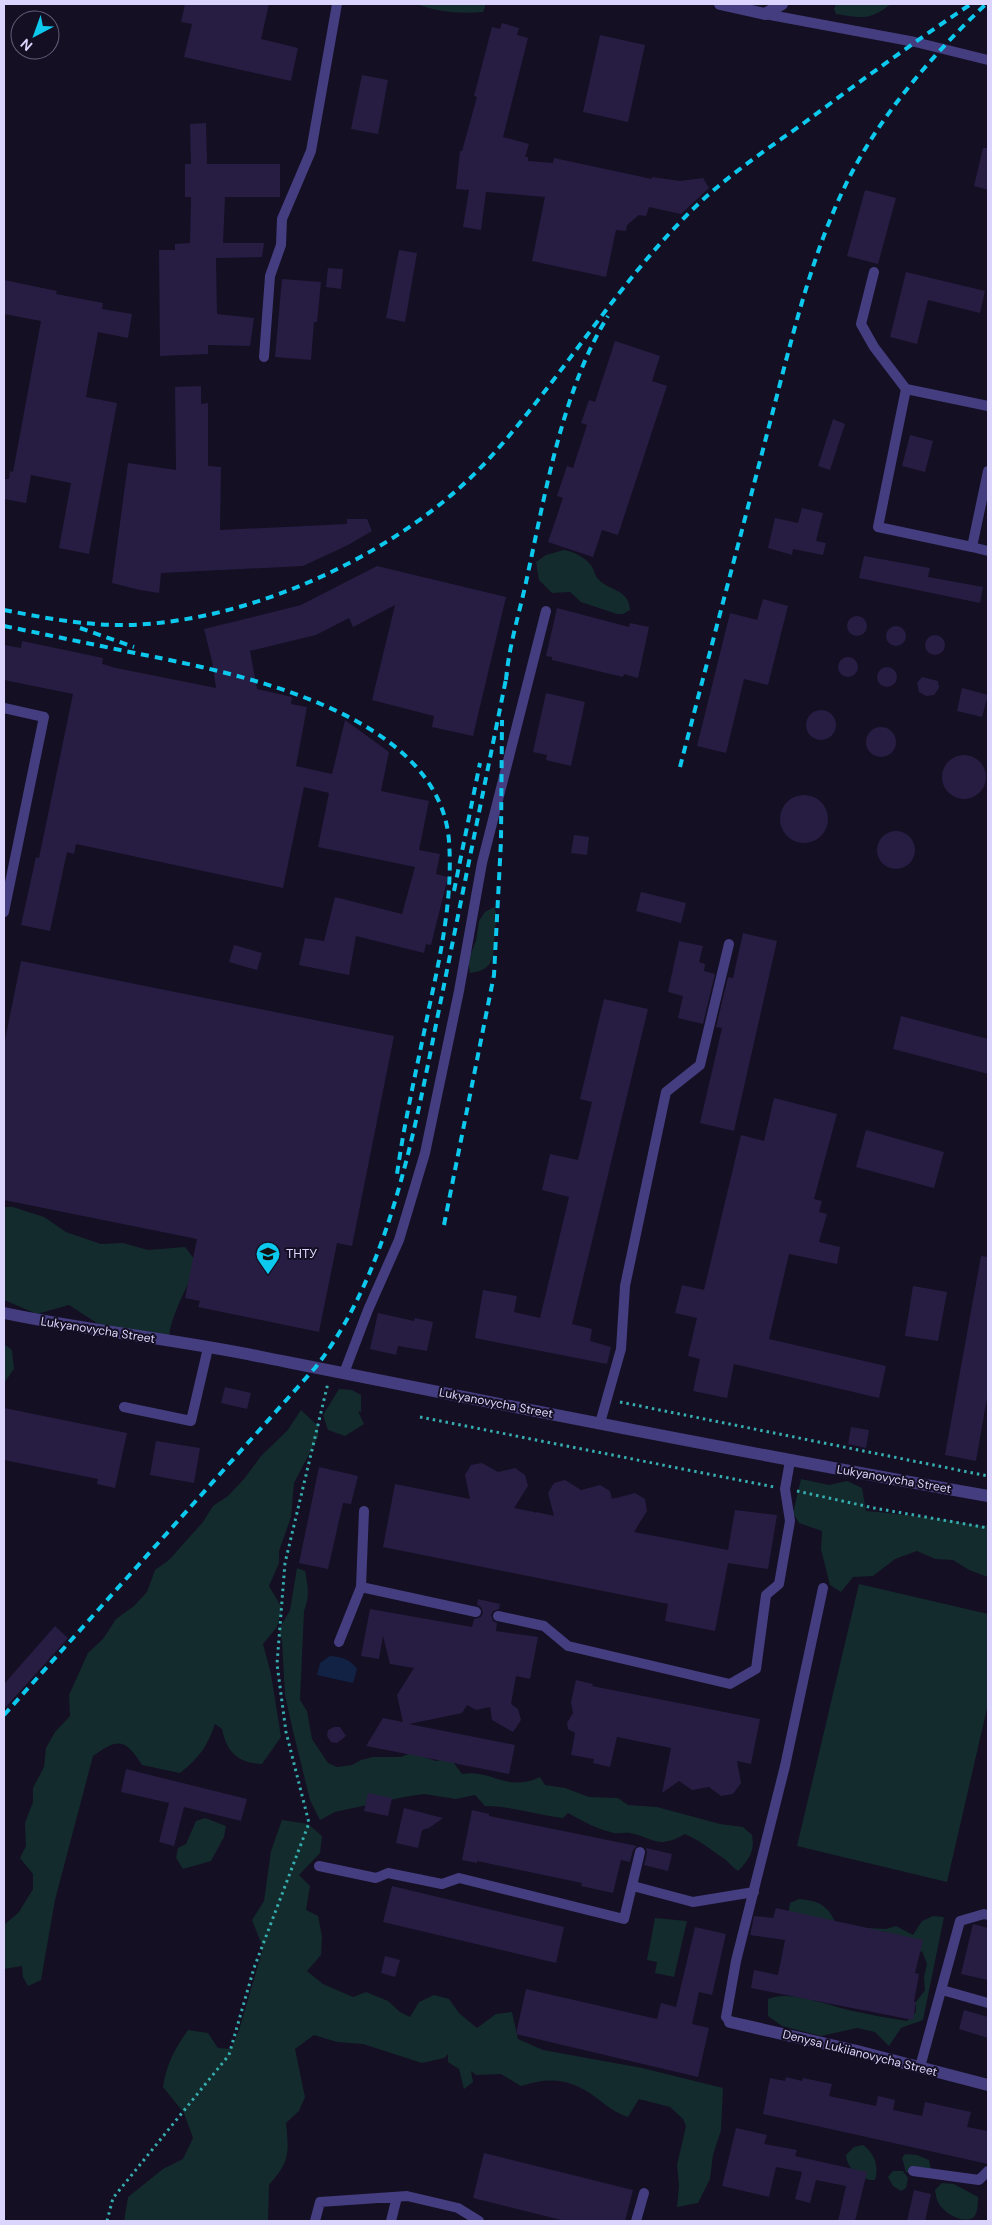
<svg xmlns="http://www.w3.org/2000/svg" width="992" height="2225" font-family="'DM Sans',sans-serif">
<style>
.green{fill:#132b2c}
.water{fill:#112245}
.building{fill:#271d42}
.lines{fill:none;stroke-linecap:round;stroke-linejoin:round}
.path{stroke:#36adae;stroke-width:3;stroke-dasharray:2.5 4;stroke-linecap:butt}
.lane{stroke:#443d7f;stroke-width:10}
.street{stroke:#443d7f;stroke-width:12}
.rail{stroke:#0ec9ee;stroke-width:4;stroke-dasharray:8 6;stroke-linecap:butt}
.labels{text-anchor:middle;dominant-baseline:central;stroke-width:4;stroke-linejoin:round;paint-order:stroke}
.poi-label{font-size:12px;fill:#dbd4fc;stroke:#140f23;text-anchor:start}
.street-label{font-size:12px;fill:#dbd4fc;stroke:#140f23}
</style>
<rect width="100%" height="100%" fill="#140f23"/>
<path class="green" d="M416 4H486L483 12C458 14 439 12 416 4Z
M836 4H891C869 21 863 18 836 14L834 9Z
M564 550C572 551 586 558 591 565 594 569 595 576 598 579 609 591 629 589 630 610L623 614H617L581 602 570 592 552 593 539 580 536 562 546 555Z
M494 907C499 920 495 921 495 934 493 955 496 970 470 973L468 960 476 941 479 921 485 912Z
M4 1207H13L44 1217 66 1232 101 1244 123 1243 148 1250 185 1247 198 1264C188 1285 171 1315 169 1337L106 1329 69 1305 37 1314 4 1300Z
M4 1344 12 1350 14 1369 4 1383Z
M339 1389 352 1390 361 1395V1412L358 1411 364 1424 345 1436 328 1430 323 1415Z
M301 1410 318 1426V1437L294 1483 291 1517 279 1551V1563L269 1586 282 1608 277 1627 263 1644 271 1674 281 1737 262 1764C238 1763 227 1753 222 1729L215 1724C207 1747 199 1758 180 1773L142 1765C125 1738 118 1738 93 1756L55 1900 41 1980 28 1986 23 1977 22 1966 4 1969V1925L19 1912 33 1889V1874L20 1858 26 1846 25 1823 33 1802V1788L44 1767 46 1748 55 1732 70 1716 69 1695 88 1653 103 1639 116 1619 134 1606 147 1592 155 1570 169 1560 203 1522 213 1506 228 1496 244 1479 261 1456 287 1431Z
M801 1479 829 1485 847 1481 862 1488 866 1511C893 1513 920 1517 947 1520 960 1521 975 1528 988 1525V1577L969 1570 953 1560 935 1559 917 1551 895 1559 873 1576 853 1577 841 1592 830 1585 821 1549 822 1531 799 1523 793 1513Z
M297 1568 305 1571C308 1587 310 1596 304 1611L300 1700 307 1711 312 1739 328 1763 337 1767 352 1765 361 1760 373 1757H401L411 1753 436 1761 450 1758 462 1774C492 1769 507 1793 540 1777L545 1785 565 1788 589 1797 618 1798 628 1805 657 1807 720 1824 743 1827 752 1835C755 1851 749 1860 738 1871 732 1867 728 1861 723 1858 710 1849 699 1840 685 1834 657 1850 655 1838 630 1833 625 1832 620 1834 614 1833 599 1830 582 1821 568 1813L563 1818C537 1815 512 1806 485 1806L475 1795 456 1799 424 1794 404 1797 335 1812 320 1820 310 1800 293 1731 285 1695 282 1641 279 1629 290 1610Z
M859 1584 988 1614V1704L947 1882 797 1846Z
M205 1818 226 1826 224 1837 211 1861 183 1869 176 1858 178 1848 186 1844 196 1821Z
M282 1820 308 1824 322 1836 320 1853 299 1875 310 1886 306 1910 318 1916 322 1936 321 1955 307 1971 323 1984 353 1997 366 1992 388 2001 400 2012 410 2017 419 2002 434 1995 449 1999 459 2013 477 2028 496 2014 512 2012 518 2039 543 2050 642 2068 723 2088 721 2130 713 2155 710 2179 698 2203 677 2207 679 2185 677 2165 686 2126 683 2119 670 2107 639 2099 628 2117C614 2112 610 2108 598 2099 572 2079 551 2076 521 2086L501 2074 476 2075 471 2071 473 2082 464 2089 459 2069 448 2062V2054L444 2058 422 2063 363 2044 337 2042 314 2035 295 2049 305 2097 299 2111 286 2123C289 2154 290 2161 269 2185L268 2221H124L128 2197 163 2169 183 2159 193 2138 184 2113 163 2087C166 2065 175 2048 188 2030L208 2033 218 2048 231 2049 239 2030 263 1948 252 1920 264 1901 271 1851Z
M799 1899C823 1901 830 1908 838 1929L787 1921 790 1903Z
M933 1916 944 1917 923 2020 901 2028 889 2046 875 2032 857 2028 821 2036 782 2026 768 2016V1999C790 1989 829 2006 853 2011 871 2015 889 2018 907 2021L916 2012V2002L925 1990 924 1977 927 1964 922 1951 914 1957 855 1934 867 1928 886 1929 896 1926 913 1935 922 1921Z
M655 1918 687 1921 674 1977 655 1973 657 1962 647 1960Z
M863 2145C875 2154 879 2166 875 2180 861 2181 847 2169 846 2155L854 2147Z
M905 2154 917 2155 929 2160 931 2170 917 2177 906 2172 902 2158Z
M893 2171H903L908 2178 906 2188 901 2191 893 2186 888 2177Z
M942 2183 954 2184 978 2197C978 2203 978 2212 974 2217 964 2225 943 2213 938 2202 936 2199 936 2194 935 2190Z"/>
<path class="water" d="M330 1656C342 1657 350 1659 357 1669L353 1683 317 1675 320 1663Z"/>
<path class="building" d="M185 4H269L261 39 298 48 291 81 184 57 192 24 181 22Z
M502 23 519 28 517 35 528 38 503 137 529 144 525 157H528V161L553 163 554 158 652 179V177L680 181 703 178 709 188 681 214 649 207 646 216 639 215 627 225 626 231 616 230 606 277 532 261 545 197 486 192 481 230 463 227 469 190 456 189 460 151H462L477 97 474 96 492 27 500 29Z
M600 35 645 45 628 122 583 112Z
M362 75 388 80 378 134 351 129Z
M206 123 207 164H280V197H225L223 243H264L262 257 216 258 217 314 254 318 250 346 208 345V354L160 356 159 250H175V244L190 243 191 197H185V164H191L190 124Z
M983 148H988V190L974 186Z
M865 190 896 198 878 264 847 256Z
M399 250 417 253 405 322 386 318Z
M328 268 343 269 341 289 326 287Z
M906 272 985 291 980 313 928 300 917 344 890 337Z
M282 279 321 282 317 322H314L311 360 275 357Z
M4 280 57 291 56 294 103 303 102 309 132 314 128 338 98 332 86 397 117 403 89 554 59 548 71 483 31 475 26 503 4 499V479H9L10 471 13 472 41 321 4 314Z
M615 341 660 356 652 381 667 386 618 535 602 530 593 557 548 542 563 498 557 496 567 466 573 468 587 425 581 423 589 400 595 402Z
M201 386V404L208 403V466L221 467 220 530 347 524V519H367L372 531 348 545 303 566 161 573 159 593 140 590 112 583 128 463 176 470 175 387Z
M833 419 845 424 830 470 818 466Z
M910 435 933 441 925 472 902 466Z
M802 508 823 513 816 541 826 543 823 555 793 549 792 555 768 548 775 518 798 523Z
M864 556 930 568 928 577 983 587 980 603 859 578Z
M377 566 506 597 473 736 432 727 434 716 372 700 395 605 353 627 349 618 316 635 250 651 257 689 292 697 291 704 307 707 296 766 332 774 345 720 389 752 381 791 429 801 419 850 440 854 436 874 448 877 431 945 426 944 424 953 356 936 349 975 299 965 305 938 324 941 335 897 402 914 415 867 318 847 329 793 304 787 283 888 76 844 74 854 67 852 50 931 21 925 36 857 39 858 73 694 4 680V645L21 648 22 641 103 658 102 664 116 668 216 688 212 661 204 629 301 605Z
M763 599 788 606 768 685 744 679 726 753 697 746 730 613 757 620Z
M557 608 629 627 630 623 649 627 638 678 624 674 623 677 552 660V657L546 656Z
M847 626a10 10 0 1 1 20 0a10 10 0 1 1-20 0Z
M886 636a10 10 0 1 1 20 0a10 10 0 1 1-20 0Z
M925 645a10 10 0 1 1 20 0a10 10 0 1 1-20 0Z
M838 667a10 10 0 1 1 20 0a10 10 0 1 1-20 0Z
M877 677a10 10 0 1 1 20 0a10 10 0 1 1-20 0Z
M922 677 938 681 939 688 934 695 926 696 919 692 917 683Z
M962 688 988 695 982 717 957 711Z
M546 693 585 702 571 766 546 760 547 755 533 752Z
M806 725a15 15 0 1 1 30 0a15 15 0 1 1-30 0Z
M866 742a15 15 0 1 1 30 0a15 15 0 1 1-30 0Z
M942 777a22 22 0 1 1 44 0a22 22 0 1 1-44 0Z
M780 819a24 24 0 1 1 48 0a24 24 0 1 1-48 0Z
M877 850a19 19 0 1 1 38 0a19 19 0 1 1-38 0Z
M574 835 589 837 587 855 571 853Z
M641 892 686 903 681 923 636 911Z
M743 933 777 941 734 1131 700 1123 722 1028 716 1027 728 977 733 978Z
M679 941 703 946 699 962 705 964 704 971 715 974 703 1024 678 1018 683 996 668 992Z
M234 945 262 953 257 970 229 962Z
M21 961 394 1036 352 1246 337 1243 319 1332 198 1307 200 1301 185 1298 197 1239 4 1200V1045Z
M604 999 648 1009 572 1324 592 1329 590 1341 611 1347 607 1364 475 1338 483 1290 517 1296 514 1312 540 1318 569 1197 542 1190 550 1154 578 1160 592 1102 580 1099Z
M901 1016 988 1039V1074L893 1049Z
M774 1098 837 1114 814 1199 822 1201 819 1212 827 1214 819 1242 840 1247 837 1264 789 1254 769 1339 886 1366 879 1398 734 1364 727 1398 693 1391 700 1359 688 1356 697 1318 675 1313 682 1285 704 1290 741 1135 764 1141Z
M866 1130 944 1152 934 1188 856 1167Z
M981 1256 988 1257V1392L976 1461 945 1455Z
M913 1286 947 1292 938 1341 905 1336Z
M378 1313 414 1321 415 1318 433 1322 427 1351 398 1346 396 1355 370 1349Z
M225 1387 251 1393 247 1409 221 1403Z
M4 1408 127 1433 115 1488 97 1484 98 1479 4 1460Z
M851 1427 869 1430 866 1448 848 1444Z
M156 1441 200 1448 194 1483 150 1475Z
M482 1463 498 1472 515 1468 525 1475 528 1486 514 1508 534 1512 535 1513 536 1512 554 1516 548 1493 554 1483 565 1480 581 1490 600 1485 610 1491 612 1499 635 1493 645 1499 647 1511 634 1532 728 1550 735 1510 777 1515 768 1569 728 1563 715 1631 665 1621 668 1604 383 1547 395 1484 470 1499 465 1475 471 1465Z
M319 1467 358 1476 351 1504 343 1503 328 1569 299 1563Z
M478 1599 500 1604 499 1609 493 1611 491 1615 493 1621 497 1623 496 1631 538 1637 530 1679 516 1676 511 1704 518 1709 521 1720 513 1732 492 1720 490 1707 476 1710 467 1705 462 1713 409 1724 515 1745 509 1774 366 1746 383 1718 403 1722 397 1695 414 1668 390 1664 383 1636 379 1659 361 1656 370 1609 472 1627 474 1619 481 1617 483 1613 481 1607 477 1605Z
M55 1626 68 1638 4 1709V1684Z
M576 1680 593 1684 592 1686 760 1719 751 1764 737 1761 741 1783 733 1794 721 1796 709 1787 692 1790 679 1781 662 1793 671 1748 617 1737 610 1767 593 1763 594 1759 571 1755 575 1733 568 1729 567 1723 573 1713 571 1702Z
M334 1727H340L346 1736 337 1743 331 1742 327 1736 328 1730Z
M126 1769 247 1799 241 1821 184 1807 174 1846 159 1842 169 1803 121 1792Z
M368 1793 392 1798 388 1816 364 1811Z
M404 1808 443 1818 429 1828 422 1830 418 1848 396 1843Z
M472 1810 489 1814V1816L637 1846 633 1850 630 1862 621 1860 613 1893 581 1886 582 1883 477 1861V1863L462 1860Z
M646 1848 672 1854 668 1871 644 1865 647 1853Z
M392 1886 564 1927 556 1963 383 1922Z
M776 1908 923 1940 915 1973 919 1974 914 2002H916L913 2020 751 1988 754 1970 778 1975 785 1940 750 1935 754 1916 773 1918Z
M973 1924 988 1928V1980L961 1974Z
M695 1927 726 1934 712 1995 699 1992 692 2024 709 2028 698 2077 516 2034 526 1989 657 2019 661 2003 676 2007Z
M385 1956 400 1960 395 1977 381 1973Z
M964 2010 988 2017V2038L959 2029Z
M786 2077 802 2081 803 2078 832 2084 829 2096 876 2106 878 2096 895 2100 893 2110 922 2116 925 2102 971 2112 967 2127 988 2131V2164L763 2114 770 2078 785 2081Z
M736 2128 767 2135 764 2144 797 2150 795 2156 867 2172 855 2221H838L846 2186 816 2180 810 2203 795 2199 802 2172 776 2167 769 2197 722 2186Z
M484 2153 633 2190 625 2221H565L473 2198Z
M914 2190 931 2194 925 2221H907Z"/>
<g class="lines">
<path class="path" d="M620 1402 988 1476
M420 1417 774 1487
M797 1491 874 1508 988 1528
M107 2221 113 2198 229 2055 254 1968 309 1823 286 1732 277 1664 285 1563 328 1383"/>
<path class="lane" d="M765 14 915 42 988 60
M874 272 861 324 874 347 906 389 988 406
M264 357 270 276 281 245 282 219 311 151 337 4
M906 389 878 527 972 547 988 471
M972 547 988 551
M4 708 44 717 4 912
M344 1373 368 1310 399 1240 425 1153 459 991 482 863 546 611
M124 1407 191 1421 208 1348
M600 1423 621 1349 625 1286 666 1092 700 1065 729 944
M361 1587 476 1612
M498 1616 544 1626 568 1646 730 1684 756 1669 766 1595 779 1584 790 1521 785 1489 790 1461
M339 1642 361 1587 364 1511
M319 1866 376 1878 388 1873 442 1884 459 1878 624 1919 640 1852
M633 1886 693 1902 754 1892
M942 1990 988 2003
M730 2022 726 2017 736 1961 785 1766 823 1588
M920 2067 960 1921 984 1914 988 1915
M913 2171 979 2180 988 2171
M315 2221 320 2202 407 2196 458 2208 479 2221
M391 2221 397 2197
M636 2221 644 2193"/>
<path class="street" d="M720 4 765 14 782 4
M4 1313C89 1331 176 1339 262 1357 504 1405 745 1453 988 1496
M730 2022 857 2051 988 2085"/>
<path class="rail" d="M4 610C45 618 87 626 129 625 258 621 412 548 496 451 563 375 615 288 686 216 721 180 763 152 804 123 859 82 914 42 971 4
M4 626C48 635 91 644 135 653 235 673 439 712 449 841 453 897 441 953 429 1008 418 1063 405 1118 397 1174
M80 628 134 647
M506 680C509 644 521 608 528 573 546 490 563 389 608 316
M680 767C709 655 739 542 768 430 790 347 810 255 849 178 882 113 933 54 986 4
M454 891 480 763
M444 1225 494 975 501 841 502 720
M4 1715 315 1368C395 1266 418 1110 444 985 465 881 486 778 507 674"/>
</g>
<defs>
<symbol id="university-pin" viewBox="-11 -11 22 30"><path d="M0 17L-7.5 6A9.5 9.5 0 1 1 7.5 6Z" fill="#0ec9ee" stroke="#140f23"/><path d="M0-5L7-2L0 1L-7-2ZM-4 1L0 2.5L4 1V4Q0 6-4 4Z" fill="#111"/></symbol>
</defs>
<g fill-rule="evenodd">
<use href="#university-pin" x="254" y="1240" width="28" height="38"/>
</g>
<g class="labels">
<g class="poi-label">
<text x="286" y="1254">ТНТУ</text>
</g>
<g class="street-label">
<text transform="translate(98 1330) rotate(9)">Lukyanovycha Street</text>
<text transform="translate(496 1403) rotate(11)">Lukyanovycha Street</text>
<text transform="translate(894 1479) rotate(10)">Lukyanovycha Street</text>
<text transform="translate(860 2053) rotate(14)">Denysa Lukiianovycha Street</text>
</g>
</g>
<rect width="992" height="2225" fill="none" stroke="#dbd4fc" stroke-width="10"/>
<g transform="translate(35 35) rotate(221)"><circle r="24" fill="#140f23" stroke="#645e7a"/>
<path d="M0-4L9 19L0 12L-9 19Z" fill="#0ec9ee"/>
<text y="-8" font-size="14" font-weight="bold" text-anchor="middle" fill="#dbd4fc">N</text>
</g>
</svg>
